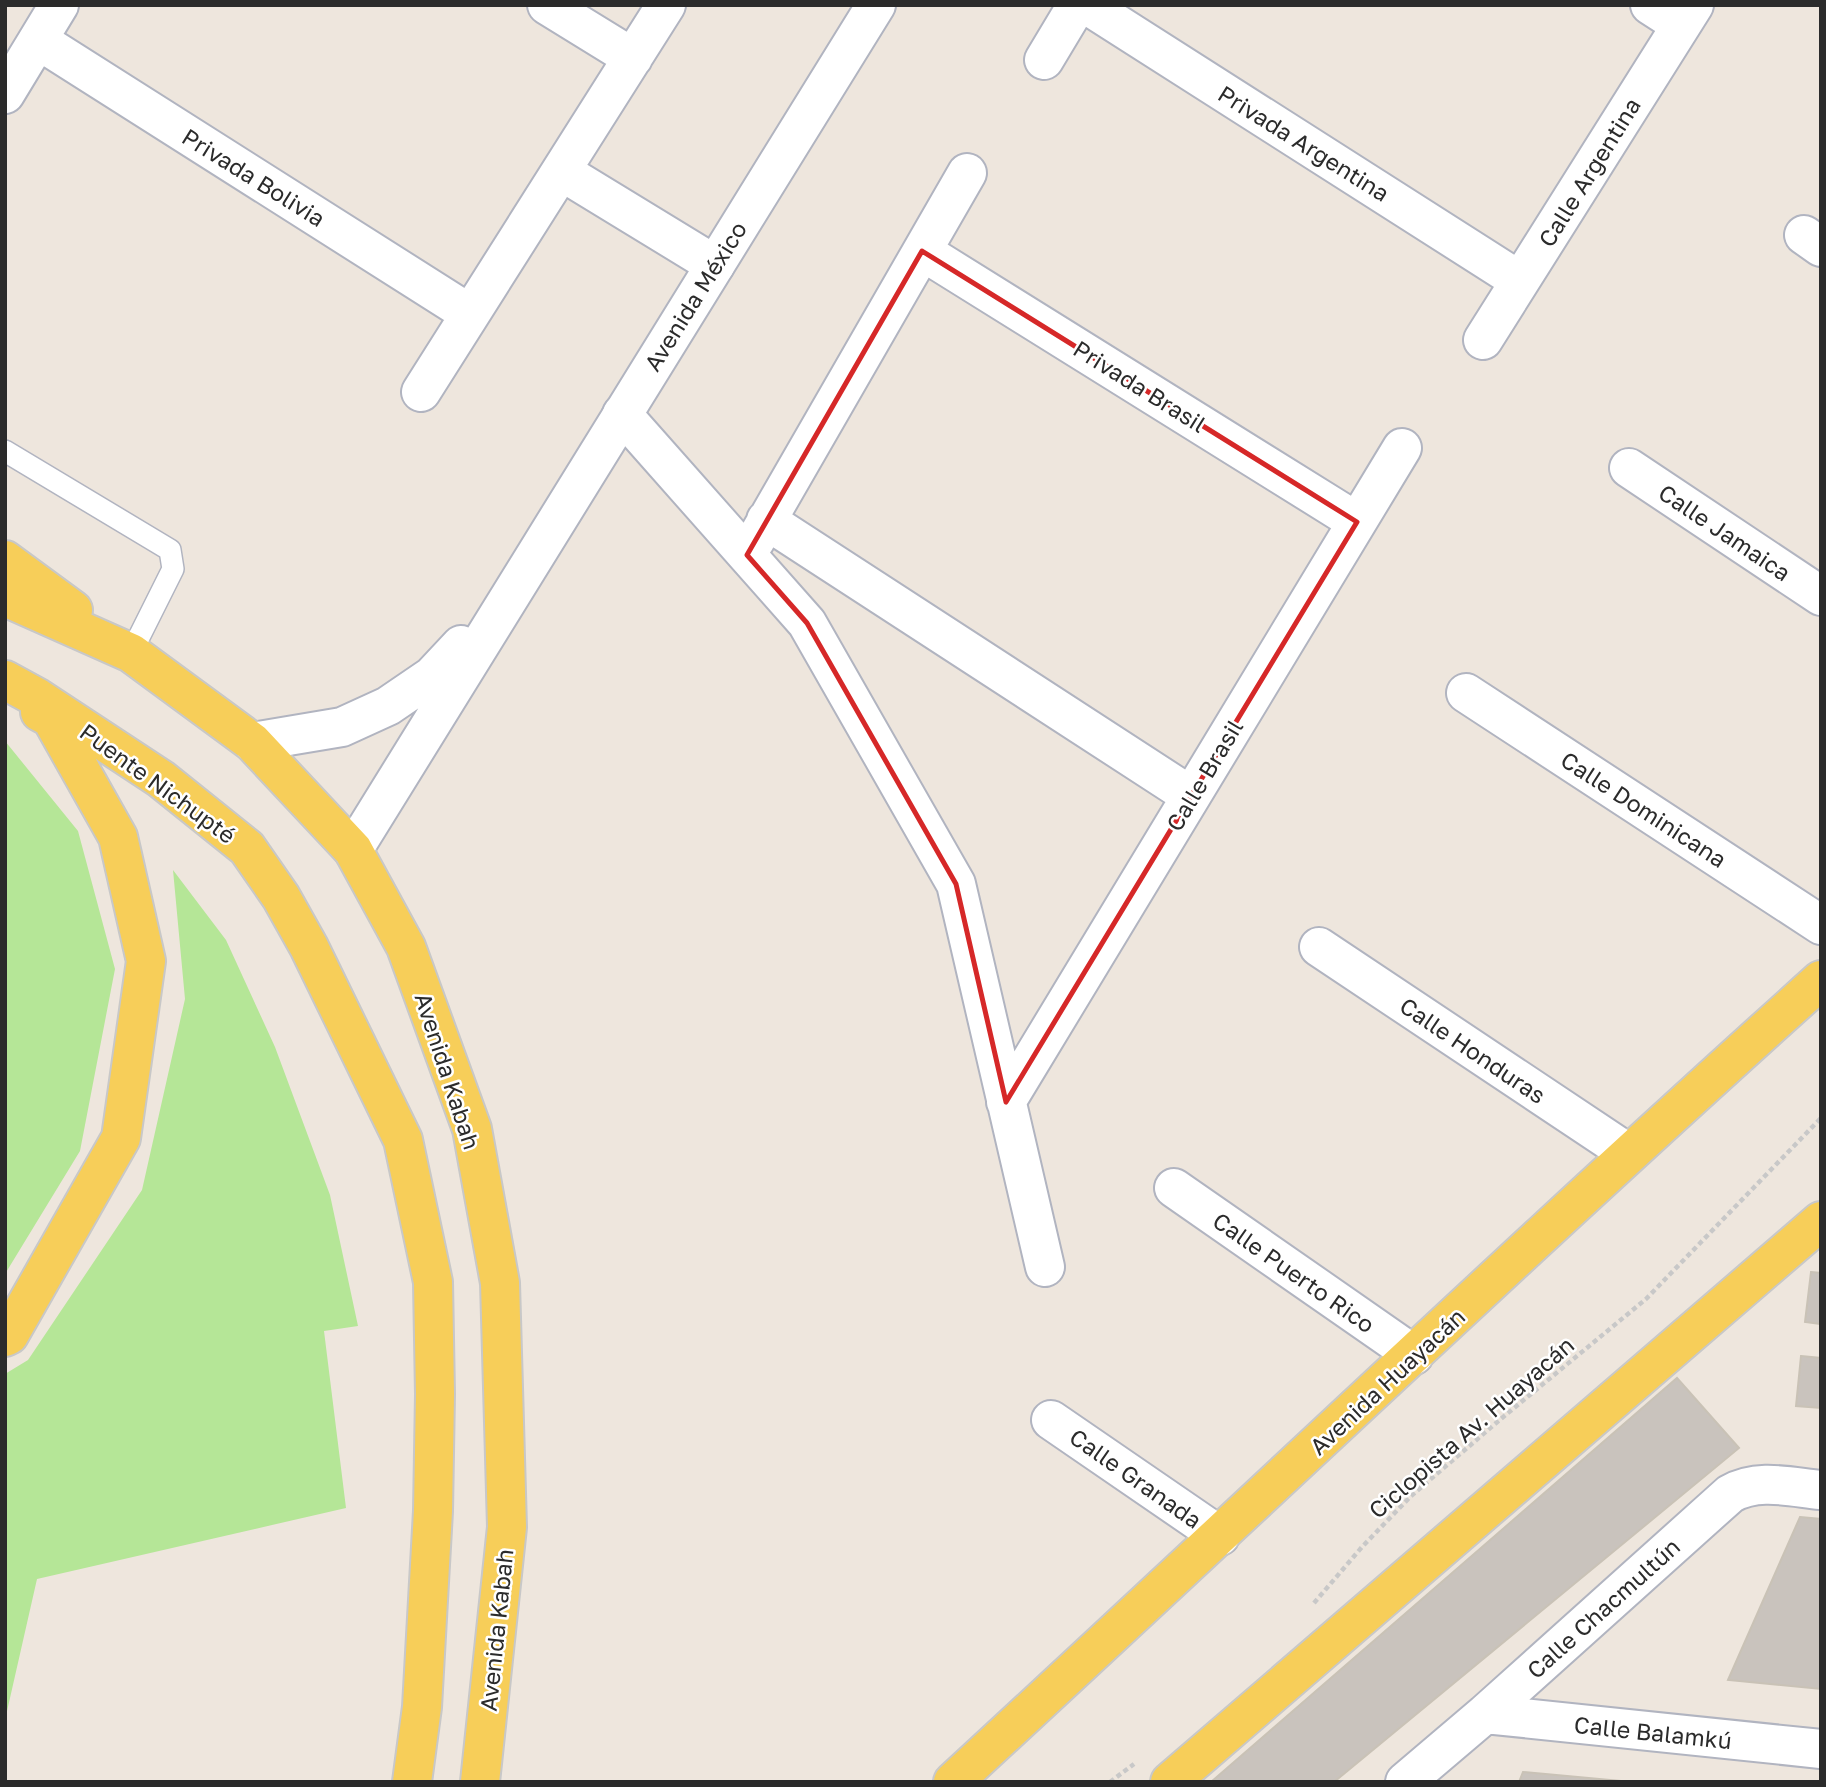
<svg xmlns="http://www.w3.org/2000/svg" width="1826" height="1787" font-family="'Golos Text',sans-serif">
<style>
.green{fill:#b5e697}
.building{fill:#c9c3bd;stroke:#c9c2b6;stroke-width:2}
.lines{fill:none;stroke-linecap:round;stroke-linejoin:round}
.lane-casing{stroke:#b1b4c0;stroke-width:24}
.street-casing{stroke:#b1b4c0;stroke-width:42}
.secondary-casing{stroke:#b1b4c0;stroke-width:42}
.primary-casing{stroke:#c8c8c8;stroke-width:42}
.path{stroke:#c8c8c8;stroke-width:4.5;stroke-dasharray:5 3.5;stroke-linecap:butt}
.lane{stroke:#fff;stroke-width:21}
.street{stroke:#fff;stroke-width:38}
.secondary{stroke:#fff;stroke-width:38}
.primary{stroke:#f7ce59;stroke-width:38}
.marked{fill:none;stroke:#d62828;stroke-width:5;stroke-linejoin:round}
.labels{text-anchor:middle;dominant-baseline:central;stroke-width:5;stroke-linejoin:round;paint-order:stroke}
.street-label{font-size:23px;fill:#2b2b2b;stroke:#fff}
</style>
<rect width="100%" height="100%" fill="#eee6dd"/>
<path class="green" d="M5 741 78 831 115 969 80 1151 5 1274Z
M173 870 226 940 275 1047 330 1195 358 1326 324 1331 346 1508 37 1579 5 1720V1374L28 1360 142 1190 185 999Z"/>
<path class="building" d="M1811 1272 1821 1273V1324L1805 1322Z
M1801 1356 1821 1358V1408L1796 1406Z
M1677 1378 1739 1448 1334 1782H1211Z
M1800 1517 1821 1519V1689L1728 1680Z
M1523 1772 1632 1782H1519Z"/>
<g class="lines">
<defs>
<path id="lane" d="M5 451 170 550 173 569 131 653"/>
<path id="street" d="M547 5 633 58
M1087 5 1520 281
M1650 5 1681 25
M38 40 470 314
M1044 60 1077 5
M5 94 59 5
M561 171 715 265
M1804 235 1821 247
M922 251 1357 522
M1483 340 1694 5
M421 392 666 5
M622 414 807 623 956 884 1045 1267
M1629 468 1821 596
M766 520 1191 796
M755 541 967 173
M1466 693 1821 925
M1319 947 1628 1153
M1006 1102 1402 448
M1174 1188 1414 1355
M1051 1420 1220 1536
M1485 1714 1821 1749
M1405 1782 1485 1714 1730 1494C1758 1478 1790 1487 1821 1490"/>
<path id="secondary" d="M252 742 342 727 388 706 432 676 461 645
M353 850 876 5"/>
<path id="primary" d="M5 560 73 610
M5 597 131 653 252 742 353 850 406 947 472 1129 500 1283 507 1527 480 1782
M5 680 38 698 161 779 247 848 281 897 309 947 403 1140 433 1282 435 1394 433 1511 422 1707 412 1782
M5 1337 9 1335 121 1138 146 961 118 837 51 718 40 712
M953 1782C1243 1515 1528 1243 1821 980
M1170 1782 1821 1221"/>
</defs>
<use href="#lane" class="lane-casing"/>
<use href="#street" class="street-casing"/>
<use href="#secondary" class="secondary-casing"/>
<use href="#primary" class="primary-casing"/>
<path class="path" d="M1314 1603 1362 1547 1411 1496 1502 1418 1646 1299 1821 1118
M1110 1782 1134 1764"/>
<use href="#lane" class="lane"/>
<use href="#street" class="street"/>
<use href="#secondary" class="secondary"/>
<use href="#primary" class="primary"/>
</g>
<path class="marked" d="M922 251 1357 522 1006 1102 956 884 807 623 747 555Z"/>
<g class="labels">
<g class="street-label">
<text transform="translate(1304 143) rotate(32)">Privada Argentina</text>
<text transform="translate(1589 172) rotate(-58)">Calle Argentina</text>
<text transform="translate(254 177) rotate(32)">Privada Bolivia</text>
<text transform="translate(695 296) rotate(-58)">Avenida México</text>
<text transform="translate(1140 386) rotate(32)">Privada Brasil</text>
<text transform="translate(1725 532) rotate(34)">Calle Jamaica</text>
<text transform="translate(1204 775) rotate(-59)">Calle Brasil</text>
<text transform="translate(158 783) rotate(36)">Puente Nichupté</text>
<text transform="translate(1644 809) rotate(33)">Calle Dominicana</text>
<text transform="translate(1473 1050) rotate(34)">Calle Honduras</text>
<text transform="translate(448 1071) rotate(72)">Avenida Kabah</text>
<text transform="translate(1294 1272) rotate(35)">Calle Puerto Rico</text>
<text transform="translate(1387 1381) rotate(-43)">Avenida Huayacán</text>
<text transform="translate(1471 1427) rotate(-41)">Ciclopista Av. Huayacán</text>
<text transform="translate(1136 1478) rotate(35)">Calle Granada</text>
<text transform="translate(1603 1608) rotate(-42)">Calle Chacmultún</text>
<text transform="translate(496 1630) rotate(-84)">Avenida Kabah</text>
<text transform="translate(1653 1732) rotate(6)">Calle Balamkú</text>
</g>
</g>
<rect width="1826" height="1787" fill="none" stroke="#2b2b2b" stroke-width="14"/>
</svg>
